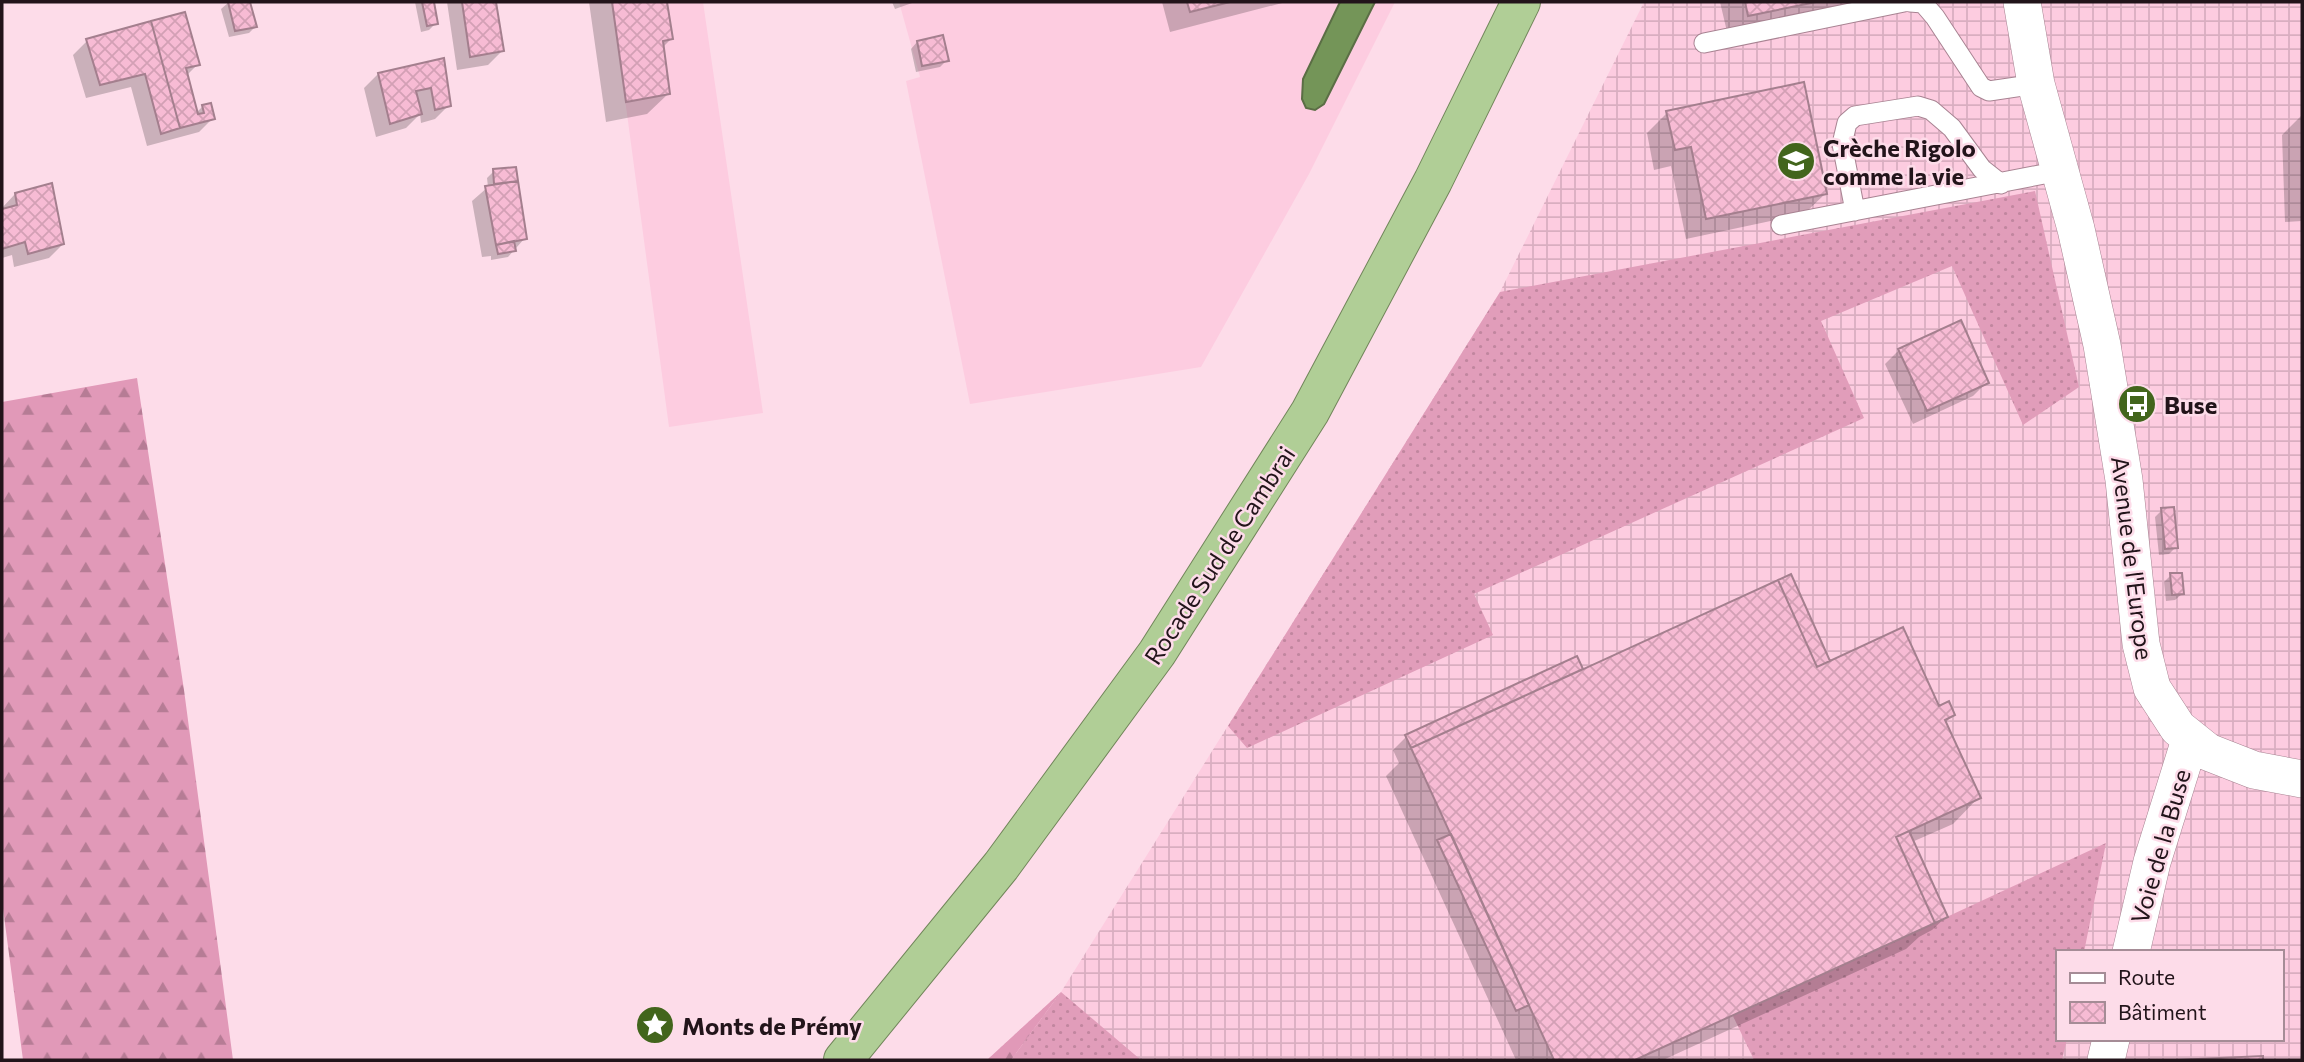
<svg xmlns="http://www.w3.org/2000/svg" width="2304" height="1062" font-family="Commissioner,sans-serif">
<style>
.built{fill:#fdcce0}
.industrial{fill:url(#industrial-grid);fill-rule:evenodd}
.grass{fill:url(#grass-dots)}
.forest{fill:url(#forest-firs)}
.water{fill:#749558;stroke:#5b6e45;stroke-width:2}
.shadow{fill:#0003}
.building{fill:url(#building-cross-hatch);stroke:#a47f8e;stroke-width:2}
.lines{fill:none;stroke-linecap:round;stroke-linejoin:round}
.service-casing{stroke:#a88392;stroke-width:21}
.minor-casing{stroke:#a88392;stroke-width:38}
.trunk-casing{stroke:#71855a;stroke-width:40}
.service{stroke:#fff;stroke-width:19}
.minor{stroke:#fff;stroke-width:37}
.trunk{stroke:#b0ce96;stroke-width:38}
.labels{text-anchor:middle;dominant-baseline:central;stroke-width:5;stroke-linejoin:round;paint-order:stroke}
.poi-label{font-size:24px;font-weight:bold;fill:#22141a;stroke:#fddce9;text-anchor:start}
.street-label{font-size:24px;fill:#22141a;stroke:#fddce9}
</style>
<defs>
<pattern id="industrial-grid" width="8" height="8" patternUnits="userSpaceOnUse" patternTransform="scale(1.75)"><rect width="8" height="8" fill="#fdcce0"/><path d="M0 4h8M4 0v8" fill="none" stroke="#d9aec0"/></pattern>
<pattern id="grass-dots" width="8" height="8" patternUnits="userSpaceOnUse" patternTransform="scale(1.75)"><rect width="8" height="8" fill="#e19dba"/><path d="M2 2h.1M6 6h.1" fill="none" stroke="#c1869f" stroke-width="1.8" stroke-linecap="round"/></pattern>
<pattern id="forest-firs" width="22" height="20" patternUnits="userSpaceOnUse" patternTransform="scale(1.75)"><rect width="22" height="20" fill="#e199b8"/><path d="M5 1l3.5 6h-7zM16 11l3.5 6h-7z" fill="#b67c95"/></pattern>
<pattern id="building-cross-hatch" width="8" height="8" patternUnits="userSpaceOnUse" patternTransform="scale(1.75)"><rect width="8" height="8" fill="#f7bbd4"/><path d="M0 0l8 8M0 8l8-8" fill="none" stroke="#d3a0b5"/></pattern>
</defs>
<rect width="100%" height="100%" fill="#fddce9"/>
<path class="built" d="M612 2H703L763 413 669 427Z
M899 2H1395L1309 174 1201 367 970 404 906 81 920 77Z"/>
<path class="industrial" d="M1644 2H2302V1060H987L1061 992 1500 292ZM2057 952H2281V1039H2057Z"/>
<path class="grass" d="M2035 191 2079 387 2023 425 1952 266 1821 321 1864 418 1474 594 1493 635 1247 748 1228 726 1500 292Z
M2106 843 2084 952H2057V1039H2067L2062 1060H1754L1733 1016Z
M1061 992 1141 1060H1011Z"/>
<path class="forest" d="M137 378 184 690 233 1060H23L2 901V402Z
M1061 992 1011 1060H987Z"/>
<path class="water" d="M1340 2H1375L1324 104 1315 110 1306 108 1302 99 1303 79Z"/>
<path class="shadow" d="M229 2H248L255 27 249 33 229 37 221 9Z
M415 2H432L436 23 429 30 421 32Z
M447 2H494L502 51 488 65 457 70Z
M589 2H666L671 39 662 48 668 94 647 114 606 122Z
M892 2H915L895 9Z
M1162 2H1286L1170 32Z
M1720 2H1865L1728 36Z
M87 41 198 64 186 76 196 113 203 106 213 118 199 132 147 146 131 87 86 98 73 55Z
M917 42 947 60 940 67 916 72 911 49Z
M442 61 449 105 435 119 421 123 420 114 406 128 376 137 364 88 378 74Z
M1667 113 1825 194 1804 214 1686 239 1671 166 1654 170 1647 133Z
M2302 115V221L2285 222 2282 135Z
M515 169 525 238 508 257 491 260V256L482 257 472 201 488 187 487 178 494 171Z
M15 194 63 244 49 258 14 267 12 255 2 258V208Z
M1899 350 1987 382 1973 396 1913 424 1885 364Z
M2162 510 2176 547 2169 554 2159 555 2155 517Z
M2171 575 2182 594 2175 600 2166 601 2164 582Z
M1576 659 1582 672 1823 666 1953 715 1945 723 1979 797 1953 824 1912 842 1946 917 1932 930 1919 937 1906 949 1663 1060H1516L1386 776 1399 763 1393 750 1406 737Z"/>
<path class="building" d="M228 2H250L257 27 235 31Z
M422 2H434L438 24 427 26Z
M462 2H496L504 51 470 57Z
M612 2H667L673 39 663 41 670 94 626 102Z
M1187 2H1230L1190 12Z
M1745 2H1816L1748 16Z
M185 12 200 65 186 68 198 114 204 113 202 105 211 103 215 119 180 128 151 21Z
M151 21 180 128 161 134 145 74 100 85 86 39Z
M943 35 949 61 922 66 917 41Z
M444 58 451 106 435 110 431 88 416 91 422 114 390 124 378 73Z
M1804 82 1827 194 1706 219 1691 147 1675 150 1666 111Z
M516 167 518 181 494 184 493 169Z
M518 181 527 239 496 245 485 186Z
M52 183 64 244 28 254 25 242 2 249V209L17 205 15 193Z
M514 241 516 251 498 254 496 245Z
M1961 320 1989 383 1927 411 1898 349Z
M2174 507 2178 548 2165 549 2161 508Z
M2170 573H2182L2184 594 2172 595Z
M1791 574 1830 661 1817 667 1778 580Z
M1778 580 1817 667 1903 627 1939 706 1949 701 1955 715 1945 720 1981 798 1896 837 1935 923 1635 1060H1554L1411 748Z
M1577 656 1583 669 1411 748 1405 735Z
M1909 831 1948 917 1935 923 1896 837Z
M1451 834 1529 1005 1516 1011 1437 840Z
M2263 1056V1060H2176Z"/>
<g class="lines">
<defs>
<path id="service" d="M1910 2 1923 3 1935 17 1981 87 1989 91 2036 84
M1704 43 1904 2
M1855 211 1842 144 1847 123 1855 116 1918 106 1931 110 1952 128 1982 169 2001 184
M1781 225 2060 171"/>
<path id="minor" d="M2022 2 2036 84 2076 229 2102 345 2124 480 2141 644 2152 688 2178 728 2208 752 2254 770 2302 779
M2131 952 2152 862 2190 740
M2106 1060 2111 1039"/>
<path id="trunk" d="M843 1060 1001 866 1157 653 1310 412 1433 181 1521 2"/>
</defs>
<use href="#service" class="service-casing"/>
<use href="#minor" class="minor-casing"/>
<use href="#trunk" class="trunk-casing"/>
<use href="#service" class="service"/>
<use href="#minor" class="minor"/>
<use href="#trunk" class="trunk"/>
</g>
<defs>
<symbol id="school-disc" viewBox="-11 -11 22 22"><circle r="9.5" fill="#42651c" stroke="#fddce9"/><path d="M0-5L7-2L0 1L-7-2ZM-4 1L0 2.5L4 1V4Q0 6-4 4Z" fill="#fff"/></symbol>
<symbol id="bus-disc" viewBox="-11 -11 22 22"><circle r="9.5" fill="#42651c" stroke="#fddce9"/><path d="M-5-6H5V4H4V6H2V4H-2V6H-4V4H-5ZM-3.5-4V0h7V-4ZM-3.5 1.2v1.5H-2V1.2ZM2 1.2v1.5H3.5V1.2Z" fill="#fff"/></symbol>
<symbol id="sight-disc" viewBox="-11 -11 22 22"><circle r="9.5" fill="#42651c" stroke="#fddce9"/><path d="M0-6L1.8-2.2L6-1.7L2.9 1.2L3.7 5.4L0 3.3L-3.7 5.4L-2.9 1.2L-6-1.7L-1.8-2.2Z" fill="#fff"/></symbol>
</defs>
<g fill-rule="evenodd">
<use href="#school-disc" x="1774" y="139" width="44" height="44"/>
<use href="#bus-disc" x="2115" y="382" width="44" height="44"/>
<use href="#sight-disc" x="633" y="1003" width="44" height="44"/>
</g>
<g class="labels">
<g class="poi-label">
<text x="1823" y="147">Crèche Rigolo<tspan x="1823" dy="28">comme la vie</tspan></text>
<text x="2164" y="404">Buse</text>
<text x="682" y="1025">Monts de Prémy</text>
</g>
<g class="street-label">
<text transform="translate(1219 555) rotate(-57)">Rocade Sud de Cambrai</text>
<text transform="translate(2133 558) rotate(83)">Avenue de l'Europe</text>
<text transform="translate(2160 846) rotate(-74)">Voie de la Buse</text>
</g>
</g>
<rect width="2304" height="1062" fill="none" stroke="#22141a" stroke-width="7"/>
<rect x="2056" y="950" width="228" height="91" fill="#fddce9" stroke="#a58c96" stroke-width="2"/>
<rect x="2070" y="973" width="35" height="10" fill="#ffffff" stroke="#a58c96" stroke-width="2"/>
<text x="2118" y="985" font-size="21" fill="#22141a">Route</text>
<rect x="2070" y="1002" width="35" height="21" fill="url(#building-cross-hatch)" stroke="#a58c96" stroke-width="2"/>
<text x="2118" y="1020" font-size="21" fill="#22141a">Bâtiment</text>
</svg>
